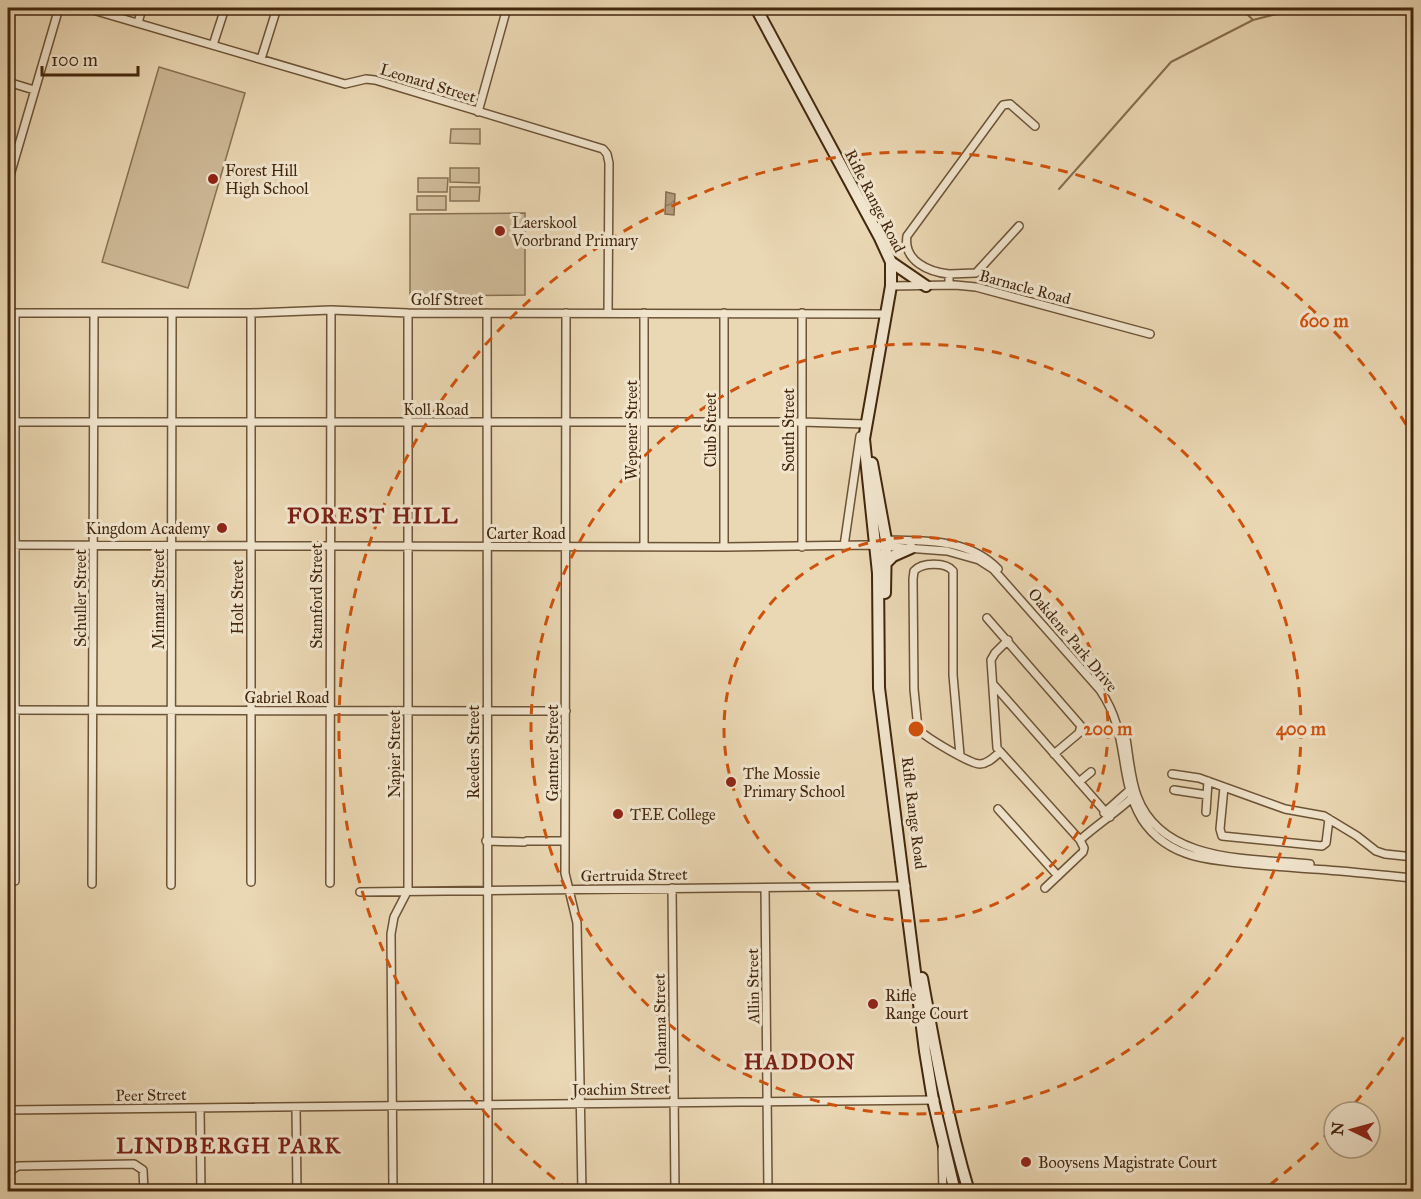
<svg xmlns="http://www.w3.org/2000/svg" width="1421" height="1199" font-family="'IM FELL Great Primer',serif">
<style>
.park{fill:#ceb997;stroke:#887052;stroke-width:1.5}
.water{fill:url(#water-waves);stroke:#856d4f;stroke-width:1.5}
.lines{fill:none;stroke-linecap:round;stroke-linejoin:round}
.stream{stroke:#856d4f;stroke-width:2}
.minor-casing{stroke:#6d5336;stroke-width:10}
.secondary-casing{stroke:#43270d;stroke-width:14}
.minor{stroke:#f1e5ce;stroke-width:7}
.secondary{stroke:#f1e5ce;stroke-width:10}
.ring{fill:none;stroke:#cf520c;stroke-width:3;stroke-dasharray:10 8}
.poi-dot{fill:#8f2418;stroke:#f1e5ce;stroke-width:2}
.labels{text-anchor:middle;dominant-baseline:central;stroke-width:6;stroke-linejoin:round;paint-order:stroke}
.street-label{font-size:16px;fill:#43270d;stroke:#f1e5ce}
.poi-label{font-size:16px;fill:#43270d;stroke:#f1e5ce;text-anchor:start}
.district-label{font-size:22px;font-weight:bold;letter-spacing:1.5px;fill:#7a1f14;stroke:#f1e5ce}
.centre{fill:#cf520c;stroke:#f1e5ce;stroke-width:3}
.ring-label{font-size:18px;text-anchor:middle;font-weight:bold;fill:#cf520c;stroke:#f1e5ce;stroke-width:6;stroke-linejoin:round;paint-order:stroke}
</style>
<defs>
<pattern id="water-waves" width="16" height="10" patternUnits="userSpaceOnUse" patternTransform="scale(1.5)"><rect width="16" height="10" fill="#b19b7b"/><path d="M0 5q4-4 8 0t8 0" fill="none" stroke="#927e63"/></pattern>
</defs>
<rect width="100%" height="100%" fill="#ead7b3"/>
<filter id="stains"><feTurbulence type="fractalNoise" baseFrequency=".00333" numOctaves="4"/><feColorMatrix values="0 0 0 0 .2 0 0 0 0 .09 0 0 0 0 .02 0 0 0 .5 -.17"/></filter>
<radialGradient id="worn" r=".72"><stop offset=".6" stop-color="#630" stop-opacity="0"/><stop offset="1" stop-color="#630" stop-opacity=".3"/></radialGradient>
<path class="park" d="M159 67 245 93 188 288 102 262Z
M451 129H480V144L450 143Z
M450 168H479V183L450 182Z
M418 178H448L447 192H418Z
M450 187H480L479 201H450Z
M417 196H446V210H417Z
M525 213V295L410 296V214Z"/>
<path class="water" d="M666 192 675 194 674 215 665 214Z"/>
<g class="lines">
<path class="stream" d="M1241 8 1253 20
M1059 189 1171 62 1253 20 1300 8"/>
<defs>
<path id="minor" d="M86 8 345 84 366 79 375 80 603 149 607 154 609 163 608 313
M138 23 142 8
M213 45 225 8
M261 59 277 8
M8 82 34 90
M478 112 507 8
M8 182 59 8
M949 274 976 273 1019 226
M949 285V274C929 272 903 261 907 236L1003 105 1010 104 1035 126
M891 286 955 285 976 287 1150 334
M8 313H251L331 310 408 313 886 314
M15 313V881
M251 313V882
M487 313 488 1192
M566 313 565 873 577 923 582 1192
M8 422H802L865 424
M885 540C925 541 968 538 998 569
M8 545 724 547 865 545 947 551 979 560 993 569 1100 690C1129 732 1118 771 1138 812 1147 831 1165 846 1185 853 1200 859 1215 860 1230 862 1258 865 1285 867 1313 869 1346 871 1380 875 1414 878
M644 546V313
M844 546 860 436
M724 547V313
M802 547V313
M987 618 1081 726 1079 733 1054 754
M1008 640 995 653 991 660 997 748 1080 840 1084 848 1083 852 1045 888
M993 684 1110 817
M8 710 566 711
M1125 733C1129 754 1130 777 1137 796 1162 864 1251 858 1310 864
M960 755 953 675V571C946 562 922 562 914 571L913 579 914 689 918 729C925 737 970 764 980 764 988 764 994 757 1000 752
M1172 774 1199 778 1285 809 1324 816 1357 836 1376 851 1385 854 1414 857
M1079 782 1091 772
M1224 787 1220 829 1222 836 1322 846 1326 843 1329 819
M1174 790 1207 795
M998 809 1058 876
M1206 812 1208 781
M1104 813 1133 787
M1080 840C1098 824 1117 812 1134 796
M486 841 524 842
M527 841H565
M330 883 331 310
M92 884 94 313
M171 885 172 313
M672 888 675 1192
M765 888 768 1192
M360 892 906 886
M296 1107 297 1192
M200 1108 201 1192
M8 1110 935 1100
M942 1149 943 1192
M8 1192 10 1171 18 1166 134 1164 143 1170 144 1192
M393 1192 391 934 394 917 408 890V313"/>
<path id="secondary" d="M756 8 880 238 891 262V286L864 439 878 573 879 688 925 1051 933 1100 955 1192
M891 262 926 286
M872 463 886 540 885 593
M886 563 893 556 911 548
M922 978C935 1050 948 1122 969 1192"/>
</defs>
<use href="#minor" class="minor-casing"/>
<use href="#secondary" class="secondary-casing"/>
<use href="#minor" class="minor"/>
<use href="#secondary" class="secondary"/>
</g>
<g class="ring">
<circle cx="916" cy="729" r="192"/>
<circle cx="916" cy="729" r="385"/>
<path d="M1413 1022A577 577 0 0 1 1348 1111M1331 1130A577 577 0 0 1 1263 1190M569 1190A577 577 0 1 1 1413 436"/>
</g>
<g class="poi-dot">
<circle cx="213" cy="179" r="6"/>
<circle cx="500" cy="231" r="6"/>
<circle cx="222" cy="528" r="6"/>
<circle cx="731" cy="782" r="6"/>
<circle cx="618" cy="814" r="6"/>
<circle cx="873" cy="1004" r="6"/>
<circle cx="1026" cy="1162" r="6"/>
</g>
<g class="labels">
<g class="street-label">
<text transform="translate(428 83) rotate(17)">Leonard Street</text>
<text transform="translate(875 201) rotate(63)">Rifle Range Road</text>
<text transform="translate(1025 287) rotate(15)">Barnacle Road</text>
<text x="447" y="299">Golf Street</text>
<text x="436" y="409">Koll Road</text>
<text transform="translate(631 430) rotate(-90)">Wepener Street</text>
<text transform="translate(710 430) rotate(-90)">Club Street</text>
<text transform="translate(788 430) rotate(-90)">South Street</text>
<text x="526" y="533">Carter Road</text>
<text transform="translate(316 596) rotate(-90)">Stamford Street</text>
<text transform="translate(237 597) rotate(-90)">Holt Street</text>
<text transform="translate(80 598) rotate(-90)">Schuller Street</text>
<text transform="translate(158 599) rotate(-90)">Minnaar Street</text>
<text transform="translate(1073 640) rotate(50)">Oakdene Park Drive</text>
<text x="287" y="697">Gabriel Road</text>
<text transform="translate(473 752) rotate(-90)">Reeders Street</text>
<text transform="translate(552 753) rotate(-90)">Gantner Street</text>
<text transform="translate(394 754) rotate(-90)">Napier Street</text>
<text transform="translate(914 813) rotate(83)">Rifle Range Road</text>
<text transform="translate(634 875) rotate(-1)">Gertruida Street</text>
<text transform="translate(753 986) rotate(-91)">Allin Street</text>
<text transform="translate(660 1022) rotate(-91)">Johanna Street</text>
<text transform="translate(621 1089) rotate(-1)">Joachim Street</text>
<text transform="translate(151 1095) rotate(-1)">Peer Street</text>
</g>
<g class="poi-label">
<text x="225" y="170">Forest Hill<tspan x="225" dy="18">High School</tspan></text>
<text x="512" y="222">Laerskool<tspan x="512" dy="18">Voorbrand Primary</tspan></text>
<text x="210" y="528" text-anchor="end">Kingdom Academy</text>
<text x="743" y="773">The Mossie<tspan x="743" dy="18">Primary School</tspan></text>
<text x="630" y="814">TEE College</text>
<text x="885" y="995">Rifle<tspan x="885" dy="18">Range Court</tspan></text>
<text x="1038" y="1162">Booysens Magistrate Court</text>
</g>
<g class="district-label">
<text x="373" y="515">FOREST HILL</text>
<text x="800" y="1061">HADDON</text>
<text x="229" y="1145">LINDBERGH PARK</text>
</g>
</g>
<circle cx="916" cy="729" r="9" class="centre"/>
<g class="ring-label">
<text x="1324" y="327">600 m</text>
<text x="1108" y="735">200 m</text>
<text x="1301" y="735">400 m</text>
</g>
<rect width="1421" height="1199" fill="none" stroke="#ead7b3" stroke-width="30"/>
<rect x="9" y="9" width="1403" height="1181" fill="none" stroke="#43270d" stroke-width="3"/>
<rect x="15" y="15" width="1391" height="1169" fill="none" stroke="#43270d" stroke-width="1.5"/>
<g transform="translate(1352 1130) rotate(275)"><circle r="28" fill="#f1e5ce" stroke="#ab9981" stroke-width="1.5"/>
<path d="M0-4.5L10 22L0 15L-10 22Z" fill="#8f2418"/>
<text y="-9" font-size="16" font-weight="bold" text-anchor="middle" fill="#43270d">N</text>
</g>
<path d="M42 66v9h96v-9" fill="none" stroke="#43270d" stroke-width="3"/>
<text x="51" y="66" font-size="18" fill="#43270d" stroke="#f1e5ce" stroke-width="4.5" paint-order="stroke">100 m</text>
<rect width="100%" height="100%" filter="url(#stains)"/>
<rect width="100%" height="100%" fill="url(#worn)"/>
</svg>
